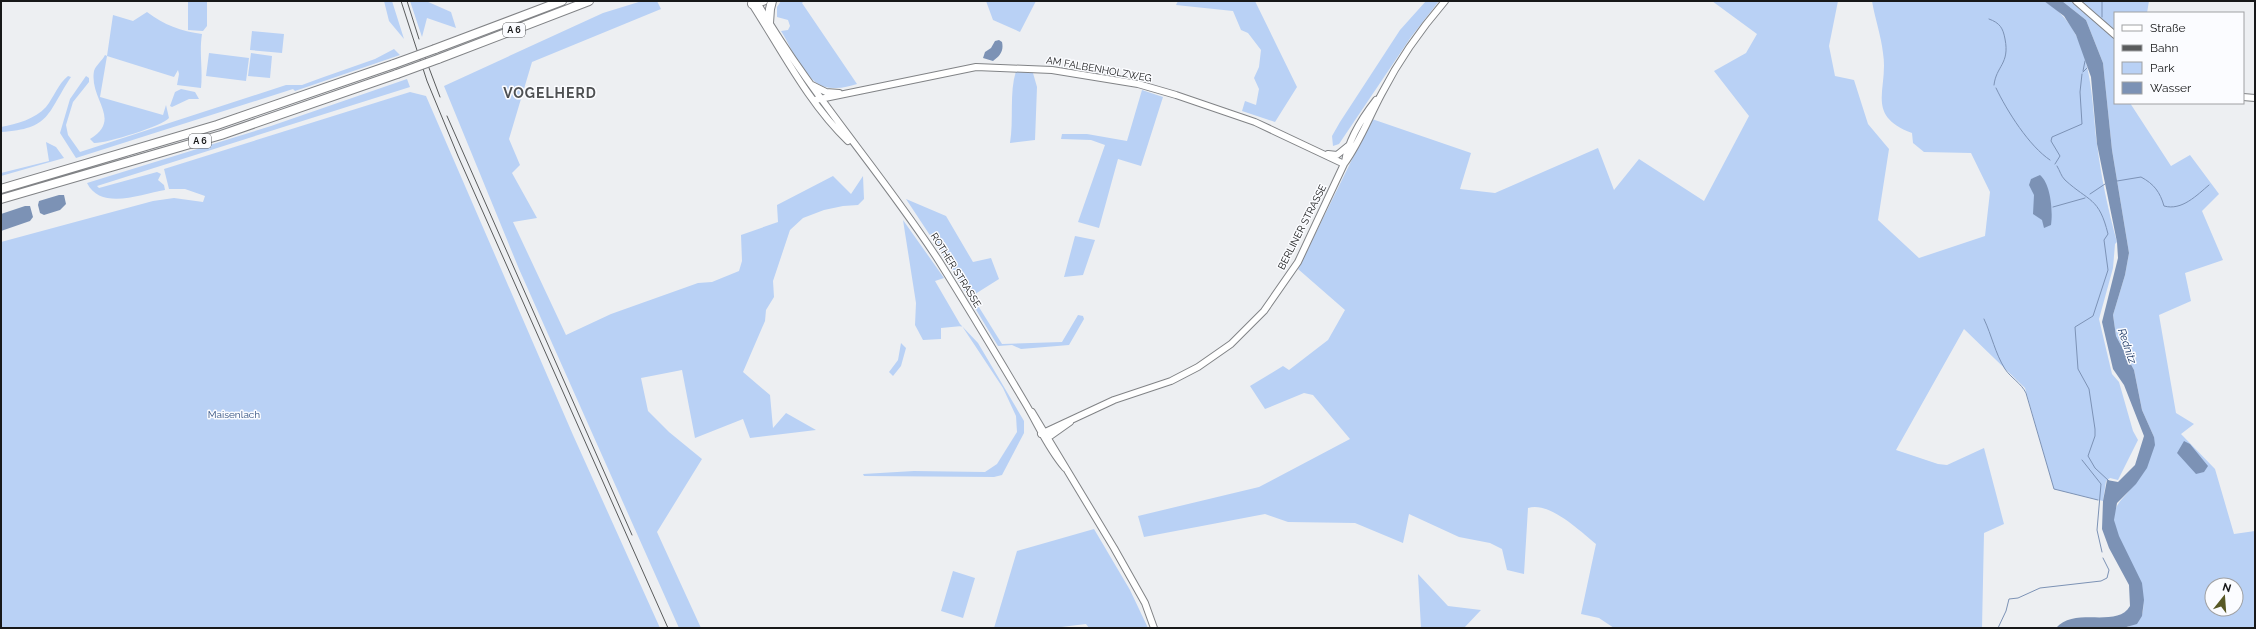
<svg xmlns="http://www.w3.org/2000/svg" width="2256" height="629" font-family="Raleway,sans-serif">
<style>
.green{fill:#b9d1f5;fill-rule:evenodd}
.water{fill:#7c92b5}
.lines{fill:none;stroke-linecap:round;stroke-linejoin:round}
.stream{stroke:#7c92b5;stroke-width:1}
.secondary-casing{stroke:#818386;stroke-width:8}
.highway-casing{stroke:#818386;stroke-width:10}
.secondary{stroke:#fff;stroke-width:6}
.highway{stroke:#fff;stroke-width:8}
.rail{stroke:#595b5c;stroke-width:1}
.highway-bridge-casing{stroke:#818386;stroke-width:10;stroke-linecap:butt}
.highway-bridge{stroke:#fff;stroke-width:8}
.labels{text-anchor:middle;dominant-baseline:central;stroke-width:3;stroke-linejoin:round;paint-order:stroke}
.shield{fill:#fbfcff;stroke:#5b5c5e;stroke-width:1}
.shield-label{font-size:9px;font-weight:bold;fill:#171819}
.street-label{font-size:10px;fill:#171819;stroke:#fbfcff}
.park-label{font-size:10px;fill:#304e7e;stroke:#fbfcff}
.water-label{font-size:11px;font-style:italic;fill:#163361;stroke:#fbfcff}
.district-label{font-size:14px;font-weight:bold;letter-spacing:1px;fill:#4e5052;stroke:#fbfcff}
</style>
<rect width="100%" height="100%" fill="#edeff2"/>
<path class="green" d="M188 1H207V26L203 31 188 30Z
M384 1H392L404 39 389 21Z
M410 1H426L451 12 456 28 427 18 422 37Z
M642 1H657L661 9 532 62 509 139 520 165 512 173 537 218 513 222 566 335 611 314 698 283 712 282 739 271 742 261 741 235 778 222 777 205 833 176 851 194 863 176 864 199 858 205 843 206 824 210 803 218 790 230 773 281 774 297 766 310 765 321 743 372 770 395 773 428 786 413 816 430 750 438 743 419 695 438 682 370 641 378 648 411 669 432 702 459 657 532 701 628H679L519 269 444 86 603 13Z
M781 1H804L802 3 857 84C850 86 843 88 836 88 806 90 794 51 781 31L788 30 790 26 788 20 777 17V7Z
M986 1H1036L1020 32 993 20Z
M1178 1H1255L1297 87 1275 122 1242 111 1245 101 1256 105 1259 89 1254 78 1259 67 1261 50 1248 33 1241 30 1233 11 1176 5Z
M1426 1H1439L1411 37 1339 144 1333 146 1332 136 1340 122 1400 30Z
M1712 1H1838L1829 46 1835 76 1854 80 1868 124 1889 149 1878 220 1919 258 1985 236 1990 192 1971 153 1924 152 1913 143 1912 133C1864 115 1889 89 1883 53 1881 35 1875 19 1872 1H2044C2093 29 2091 95 2097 144 2101 176 2108 210 2117 242L2115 244 2113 268 2099 319 2112 374 2119 382 2133 431 2138 440 2118 480 2110 478 2106 481 2103 501 2054 489 2025 388 1964 329 1896 450 1938 464 1947 465 1984 448 2004 524 1984 533 1982 628H1614L1599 618 1581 614 1596 544C1580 531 1549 501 1528 508L1524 574 1507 570 1502 549 1490 543 1459 537 1409 514 1403 543 1355 523 1288 522 1265 514 1144 537 1138 516 1259 487 1350 439 1313 395 1304 393 1265 409 1250 386 1283 366 1289 370 1328 340 1345 310 1298 269 1372 119 1471 153 1460 189 1495 193 1598 148 1614 190 1639 159 1704 201 1749 116 1714 71 1746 53 1757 34Z
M2062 1H2149L2147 13H2115V103H2130L2171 166 2190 155 2219 194 2202 211 2223 260 2185 273 2191 301 2159 315 2176 413 2194 424 2181 434 2215 469 2234 534 2255 531V628H2123C2174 617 2113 547 2114 519 2114 503 2124 499 2131 488 2141 473 2147 454 2154 437L2142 410 2134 370 2116 336 2113 315 2125 275 2129 253 2112 150 2103 63 2086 20ZM2212 585H2236V609H2212Z
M147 12C164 25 181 31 202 34 199 53 203 69 201 88L177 85 179 74 178 70 174 77 107 56 100 97 163 115 166 105 169 118C163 126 104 144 94 143L90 139C123 119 89 100 94 71 96 65 102 61 105 55L107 56 113 15 133 21Z
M252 31 284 34 282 53 250 50Z
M394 49 400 55 295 91 293 89 76 158 60 133 70 99 86 76 89 78V82L73 102 66 125 68 135 80 152 286 85H302L321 78 375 59Z
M209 53 249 58 246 81 206 76Z
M251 53 272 56 270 78 248 76Z
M1016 71 1033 73 1037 87 1035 140 1010 143C1014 120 1009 93 1016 71Z
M68 76 71 77C47 113 51 129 1 132V127C17 124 35 119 46 107 54 97 58 84 68 76Z
M407 79 410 87 97 186 99 188 157 172 161 174 158 180 164 185 165 190C141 194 101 211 87 183L271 126Z
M181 89 195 92 199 99H189L172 107 170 106 175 92Z
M1142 90 1163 97 1141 166 1118 159 1099 228 1078 222 1105 145 1091 140 1061 139 1062 134H1087L1127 141Z
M410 92 426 96 573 435 660 628H1V242L153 201 174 198 203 202 205 196 185 189H169L164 169Z
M46 142 56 147 64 158 1 176V173L49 161Z
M906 199 946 216 973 262 991 258 999 279 972 296 1002 344 1062 342 1078 315 1083 316 1084 319 1069 345 1021 349 1012 345 998 346 941 252Z
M903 220 944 278 935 281 960 324 978 343 1024 421V433L1002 475 994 477 864 476 863 474 914 471 985 472 997 464 1017 432 1016 416 1003 388 962 326 941 328V339L923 340 915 325 916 303Z
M1075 236 1095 240 1083 275 1064 277Z
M901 343 906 348 901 366 893 376 889 372 898 360Z
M1094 529 1130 590 1148 628H1089L1086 624 1053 628H994L1017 551Z
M953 571 975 578 963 618 941 611Z
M1418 574 1448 606 1481 610 1464 628H1421Z"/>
<path class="water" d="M2044 1H2062L2086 20 2103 63 2112 150 2129 253 2125 275 2113 315 2116 336 2134 370 2142 410 2154 437 2155 445 2147 468 2136 484 2117 503 2114 520 2119 536 2142 583 2144 600 2142 616 2137 624 2123 628H2056C2075 606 2117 629 2130 606L2129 585 2109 548 2102 529 2103 501 2107 480 2118 482 2135 465 2144 436 2124 385 2113 369 2102 322 2118 258 2117 242 2097 144 2091 77 2076 35 2064 16Z
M999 40 1002 42C1004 51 1000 56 993 61L983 58 985 52 991 48 995 41Z
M2040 175C2051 184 2053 212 2051 225L2044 228 2042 220 2033 214 2034 195 2029 185 2031 179Z
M59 195H64L66 204 60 210 44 215 40 213 38 205 39 201Z
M25 206H30L33 217 30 221 1 231V214Z
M2184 441 2190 444 2208 466 2204 472 2196 474 2177 453Z"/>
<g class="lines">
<path class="stream" d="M2102 17V1
M1989 19C2000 23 2003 28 2005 39 2010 64 1996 66 1994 85
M2083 71 2085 61
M2083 72 2087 68
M1996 88C2007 111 2029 146 2050 160
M2055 164 2060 156 2051 141 2052 137 2082 124 2080 92 2082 74
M2057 166C2060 171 2061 176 2065 180 2089 202 2099 197 2108 234L2104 240 2108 270 2093 316 2075 327 2078 369 2089 389 2095 429V436L2088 456 2095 468 2109 481
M2117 181 2141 177C2154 184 2160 192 2164 206 2182 211 2197 195 2209 185
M2090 194 2105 184
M2053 207 2085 198
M1984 319C1992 336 1995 353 2005 369 2011 378 2021 383 2026 393L2054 489 2098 500
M2082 460 2101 484 2097 530 2102 552
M1998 628 2006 611 2009 599 2018 598 2040 588 2101 581 2107 578 2109 570 2103 558"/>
<defs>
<path id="secondary" d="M2076 1 2115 35
M752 4C781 49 809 104 848 141
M758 4C811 95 882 173 939 261 968 307 996 354 1024 401 1038 424 1047 447 1065 468
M812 85 826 92 839 93
M2243 97 2255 98
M815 100 976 67 1052 70 1138 84 1176 95 1255 122 1344 164
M1328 154 1337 155 1348 146
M1345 162C1348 139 1362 118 1376 100
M1032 412 1114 548 1145 603 1154 628
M1041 434 1114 400 1171 381 1198 367 1231 344 1264 311 1298 262 1344 164C1360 142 1369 117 1382 93 1399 60 1421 29 1445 1
M1046 439 1070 422"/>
<path id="highway" d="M752 4 763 1
M769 23 770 9 772 1
M435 49 562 1
M438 59 589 1
M1 189 217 125 394 64
M1 199 221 135 397 74"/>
</defs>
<use href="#secondary" class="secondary-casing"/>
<use href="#highway" class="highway-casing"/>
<use href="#secondary" class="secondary"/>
<use href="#highway" class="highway"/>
<path class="rail" d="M401 1 427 81 458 156 668 628
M407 1 419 39
M423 52 440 97
M447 116 632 535"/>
<defs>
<path id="highway-bridge" d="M394 64 435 49
M397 74 438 59"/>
</defs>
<use href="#highway-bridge" class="highway-bridge-casing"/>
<use href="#highway-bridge" class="highway-bridge"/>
</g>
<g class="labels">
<g class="shield">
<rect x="503" y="23" width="22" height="14" rx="3"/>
<rect x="189" y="134" width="22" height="14" rx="3"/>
</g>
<g class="shield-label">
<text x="514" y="30">A 6</text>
<text x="200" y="141">A 6</text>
</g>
<g class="street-label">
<text transform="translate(1099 69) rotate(10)">AM FALBENHOLZWEG</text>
<text transform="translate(1302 227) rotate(-63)">BERLINER STRASSE</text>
<text transform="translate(956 270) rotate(58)">ROTHER STRASSE</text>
</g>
<g class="park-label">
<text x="234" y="414">Maisenlach</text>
</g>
<g class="water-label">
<text transform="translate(2127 346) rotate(71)">Rednitz</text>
</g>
<g class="district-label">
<text x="550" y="93">VOGELHERD</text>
</g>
</g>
<rect width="2256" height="629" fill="none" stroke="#171819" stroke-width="4"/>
<rect x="2114" y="12" width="130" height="92" fill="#fbfcff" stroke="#a0a1a3"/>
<rect x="2122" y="25" width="20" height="6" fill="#ffffff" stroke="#a0a1a3"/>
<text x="2150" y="32" font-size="12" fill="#171819">Straße</text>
<rect x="2122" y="45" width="20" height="6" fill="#595b5c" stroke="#a0a1a3"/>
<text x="2150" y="52" font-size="12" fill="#171819">Bahn</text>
<rect x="2122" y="62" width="20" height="12" fill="#b9d1f5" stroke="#a0a1a3"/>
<text x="2150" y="72" font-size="12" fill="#171819">Park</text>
<rect x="2122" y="82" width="20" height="12" fill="#7c92b5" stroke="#a0a1a3"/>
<text x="2150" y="92" font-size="12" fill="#171819">Wasser</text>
<g transform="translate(2224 597) rotate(17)"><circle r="19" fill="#fbfcff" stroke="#a0a1a3"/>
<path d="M0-3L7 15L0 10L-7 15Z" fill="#585926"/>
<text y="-6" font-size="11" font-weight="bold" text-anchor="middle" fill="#171819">N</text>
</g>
</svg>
